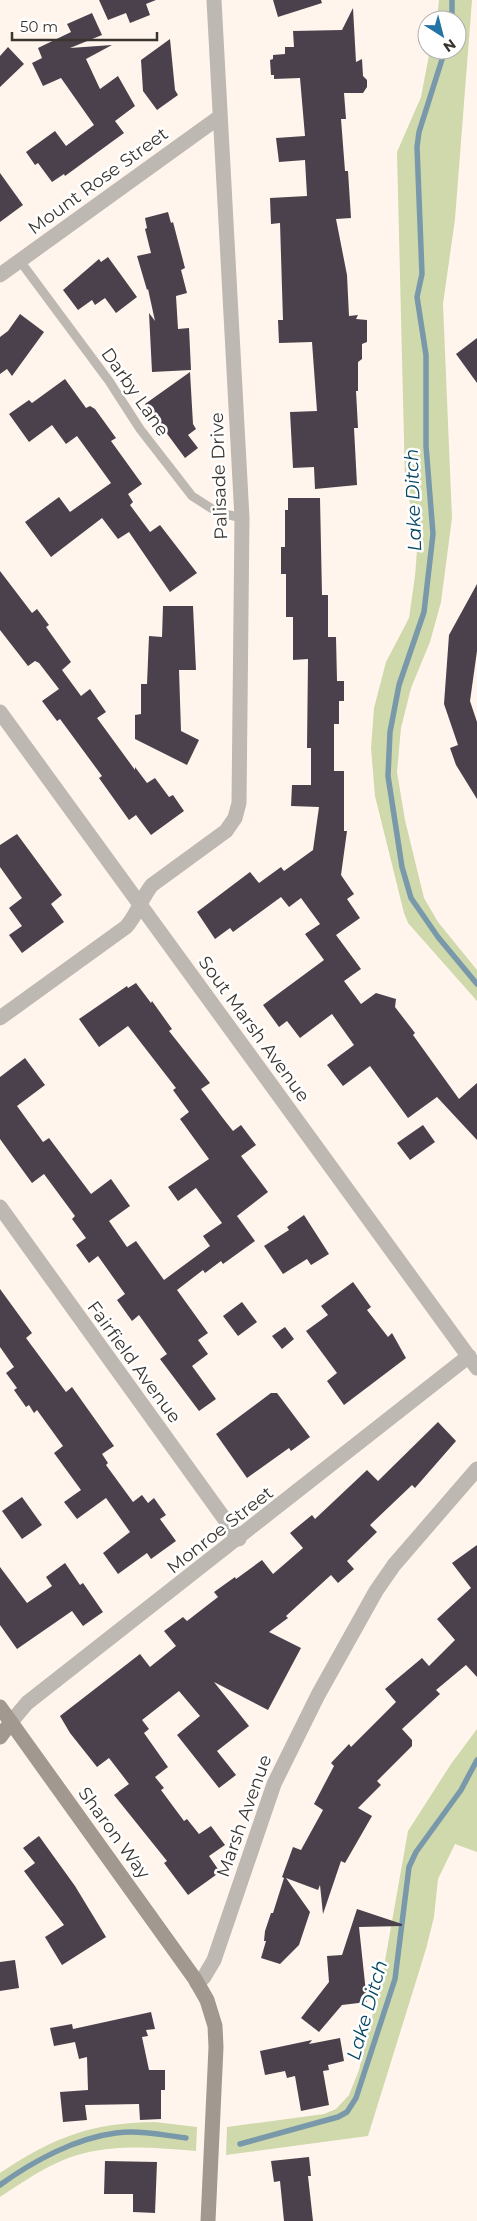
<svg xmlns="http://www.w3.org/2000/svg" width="477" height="2221" font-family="Montserrat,sans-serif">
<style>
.green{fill:#d0d9ac}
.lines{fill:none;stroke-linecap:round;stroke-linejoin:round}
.stream{stroke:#7999ab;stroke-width:5.5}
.building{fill:#4b414c}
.lane{stroke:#bdb8b1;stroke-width:9}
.street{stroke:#bdb8b1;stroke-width:15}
.secondary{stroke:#a19990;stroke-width:15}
.labels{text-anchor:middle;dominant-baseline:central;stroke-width:5;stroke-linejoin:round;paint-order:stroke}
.street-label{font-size:18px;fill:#3b3530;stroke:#fff}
.water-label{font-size:19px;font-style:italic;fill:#074763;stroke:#fff}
</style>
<rect width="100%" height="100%" fill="#fff5ed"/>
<path class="green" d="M439 0H472L455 219 443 304 452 518 441 602 430 642 411 688 401 728 397 772 405 820 424 898 438 922 477 970V1001L408 923 404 913 375 796 371 748 374 708 386 662 409 618 415 576 418 538 405 481 397 152 421 97 430 50H457V20H437Z
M477 1729V1852L455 1844 438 1879 434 1917 426 1949 368 2136 226 2155 227 2127 324 2114 336 2109 349 2095 359 2070 383 1972 408 1831 451 1764Z
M155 2122 197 2127 196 2151C160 2148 121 2144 85 2153 54 2160 26 2180 0 2197V2173C54 2137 90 2123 155 2122Z"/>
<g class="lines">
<path class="stream" d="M452 20V0
M445 50 419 132 417 147 422 274 417 297 426 355V446L433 534 424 612 399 685 390 732 388 776 402 867 411 898 438 937 477 984
M240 2144 338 2117 347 2112 356 2098 395 1979 409 1867 416 1852 461 1790 477 1760
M0 2185C33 2161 76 2138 116 2133 139 2130 164 2135 186 2138"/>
</g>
<path class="building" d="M99 0H156L146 4 150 15 130 23 126 13 108 20Z
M273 0H321L322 3 278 17Z
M353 8 356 62 362 59 363 76 367 80V87L363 93H344L346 119H341L345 171H348L351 218 336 219 347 275 349 316 358 315 356 319 367 320V342L362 344V359L358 362V391H356L358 428H354L357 485 315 489 314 467 293 468 290 412 317 411 312 342 279 343 278 320H283L280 223 271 224 270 198 307 196 305 160 279 162 276 138 305 136 300 78 274 79V75H271L270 60 273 59V55L285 54V47H294L293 31 342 30Z
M92 13 102 35 70 48 112 45 86 59 100 89 118 76 135 106 115 121 124 133 65 176 64 174 52 182 38 163 35 165 26 152 55 131 66 146 94 125 61 78 43 86 32 63 42 58 38 48 71 32 67 24Z
M170 39 175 90 178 95 157 110 143 91 141 60Z
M8 47 24 64 0 87V56Z
M0 173 23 205 0 222Z
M168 212 171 223 173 222 185 268 181 270 187 293 176 296 178 329 189 328 191 370 152 372 149 313 155 321 148 289 147 290 137 256 151 253 145 229 147 228 145 218Z
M108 257 137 297 116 313 105 298 95 305 92 300 78 310 63 290 99 259 101 262Z
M20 314 44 332 12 376 7 369 0 374V337L8 331Z
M477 338V383L456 354Z
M190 372 193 424 196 429 188 435 198 448 185 458 145 404Z
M65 379 86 408 90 406 95 409 116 438 111 441 142 484 128 494 133 502 130 505 150 532 160 525 197 573 170 592 129 532 118 539 102 518 51 557 25 522 59 497 70 512 111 483 77 436 66 444 52 425 29 442 9 414 29 400 32 403Z
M288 498H320L322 595H328V637H336L337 681H344V701H339V724H334V771H344V831H347L341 875 354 894 347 899 360 918 336 935 361 969 344 981 361 1004 376 993 396 999 395 1007 415 1033 413 1035 459 1099 477 1083V1140L437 1097 408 1118 370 1066 343 1086 327 1065 354 1045 332 1014 300 1038 287 1021 279 1027 263 1005 324 960 305 934 320 924 301 898 289 907 281 897 233 932 230 928 215 939 197 912 250 872 259 883 281 867 284 871 313 850 319 807 291 806 292 785H311V748H307L308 659 293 660V617H286V574H281V547H285V510H288Z
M0 571 32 613 37 609 49 625 46 627 71 662 62 670 81 696 90 689 106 712 97 718 135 770V767L147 783 155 778 169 797 173 795 184 811 151 835 136 815 129 820 99 778 102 776 60 719 57 721 42 701 59 689 39 663 35 661 28 666 0 630Z
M477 584V651L470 701 477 722V799L456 765 450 748 458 745 444 704 449 635Z
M163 606H193L196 670H179L181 731 199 740 187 765 135 739V715L141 714V684H147L149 636 162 637Z
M17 834 62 895 51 904 64 922 22 953 9 935 22 926 9 908 22 898 0 867V845Z
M136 983 151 1003 152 1001 172 1029 169 1031 210 1083 201 1089 222 1117 233 1131 241 1125 256 1145 241 1156 268 1192 237 1216 255 1241 223 1264 221 1261 205 1273 203 1270 177 1290 208 1333 198 1340 208 1354 192 1366 216 1399 199 1411 160 1359 167 1354 139 1315 132 1321 117 1300 125 1294 98 1256 89 1263 76 1245 86 1238 72 1219 75 1216 44 1174 32 1183 0 1139V1077L25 1058 45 1085 17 1106 43 1142 49 1138 91 1194 111 1179 130 1206 109 1221 127 1247 136 1241 164 1280 210 1246 203 1236 222 1223 196 1188 178 1201 168 1187 209 1159 180 1119 189 1112 173 1090 176 1088 128 1026 99 1047 79 1019 127 986 128 988Z
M423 1125 435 1142 410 1160 397 1143Z
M304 1215 329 1254 311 1265 307 1259 283 1274 264 1246 289 1230 287 1227Z
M353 1282 371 1307 367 1310 388 1337 392 1333 406 1358 344 1405 327 1381 337 1373 306 1331 328 1315 321 1306Z
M0 1289 32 1333 26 1338 66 1392 72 1387 114 1446 102 1454 108 1463 106 1465 133 1502 142 1495 148 1503 154 1498 166 1515 160 1519 176 1541 151 1559 147 1553 118 1574 103 1553 130 1532 106 1498 77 1519 64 1502 81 1490 54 1453 63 1446 37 1410 34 1413 29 1405 26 1407 14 1390 17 1388 6 1373 14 1367 0 1347Z
M242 1302 257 1322 238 1336 223 1316Z
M285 1327 294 1339 282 1349 272 1336Z
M271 1393H277L310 1437 291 1451 289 1448 247 1478 216 1434Z
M438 1422 456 1441 415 1488 412 1485 370 1525 377 1532 347 1561 354 1569 338 1583 331 1575 286 1616 288 1618 269 1632 301 1648 268 1710 214 1682 249 1726 217 1751 236 1775 219 1788 177 1735 200 1716 179 1691 142 1720 149 1729 144 1733 168 1767 155 1777 164 1788 161 1790 184 1821 187 1819 199 1834 211 1826 225 1845 209 1856 220 1872 188 1895 164 1863 167 1861 114 1795 129 1784 109 1758 97 1767 70 1733 60 1716 140 1654 150 1667 176 1646 164 1631 183 1617 187 1621 218 1597 214 1592 235 1577 236 1579 262 1560 273 1574 303 1548 290 1533 312 1515 315 1519 367 1470 378 1481Z
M22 1497 42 1525 22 1539 2 1511Z
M477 1545V1677L466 1665 436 1690 440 1694 402 1729 412 1740V1746L377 1781 381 1785 358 1808 372 1816 345 1863 341 1861 323 1914 320 1885 318 1890 286 1878 310 1912 299 1945 280 1964 261 1958 266 1941H264L265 1931 271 1913H273L284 1878 282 1877 293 1847 301 1850 323 1810 314 1804 334 1766 331 1763 349 1744 351 1747 396 1702 385 1689 422 1658 429 1666 455 1640 437 1619 471 1588 452 1563Z
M65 1563 80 1585 83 1583 103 1612 83 1626 72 1611 17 1649 0 1625V1567L27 1603 52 1586 46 1577Z
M39 1836 75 1886 106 1937 62 1965 45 1937 64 1925 24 1871 35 1863 23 1848Z
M357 1909 402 1924V1926L359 1927 367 2002 342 2005 319 2032 301 2018 329 1982 327 1956 342 1955Z
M15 1960 19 1988 0 1991V1962Z
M151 2012 155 2029 146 2030 148 2036 142 2037 149 2070H165V2090H161V2119L140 2120 139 2104 85 2105 87 2120 63 2122 60 2092 88 2090 87 2057 79 2059 75 2042 54 2046 50 2028 72 2024 73 2029Z
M340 2038 344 2061 328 2065 329 2070 323 2071 329 2105 301 2111 295 2076 287 2078 285 2071 265 2075 260 2051 312 2040 309 2044Z
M309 2157 311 2176H308L313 2221H284L280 2181 274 2182 271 2161Z
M105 2161 157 2162 155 2213 133 2212V2194H104Z"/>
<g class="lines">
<path class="lane" d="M20 261 109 381 140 429 192 496 217 512 242 518"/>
<path class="street" d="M0 275 218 118
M0 712 477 1368
M0 1018 126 927C138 914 141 898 152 885L226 831 235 818 239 803 242 518 214 0
M0 1207 239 1539
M11 1722 27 1703 469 1356
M197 1983 204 1977 214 1960 274 1784 318 1695 376 1591 394 1565 477 1469"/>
<path class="secondary" d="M0 1707 195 1979 207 2000 215 2026 216 2047 208 2221
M0 1737 11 1722"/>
</g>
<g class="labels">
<g class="street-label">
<text transform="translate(98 181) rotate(-36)">Mount Rose Street</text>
<text transform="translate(135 392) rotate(55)">Darby Lane</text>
<text transform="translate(219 476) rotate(-92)">Palisade Drive</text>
<text transform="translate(254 1029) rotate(54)">Sout Marsh Avenue</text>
<text transform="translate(134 1362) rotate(54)">Fairfield Avenue</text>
<text transform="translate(220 1530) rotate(-38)">Monroe Street</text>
<text transform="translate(244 1816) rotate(-70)">Marsh Avenue</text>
<text transform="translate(114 1833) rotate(54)">Sharon Way</text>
</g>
<g class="water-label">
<text transform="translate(413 500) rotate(-92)">Lake Ditch</text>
<text transform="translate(367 2010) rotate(-74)">Lake Ditch</text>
</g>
</g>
<g transform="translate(442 35) rotate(144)"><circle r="24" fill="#ffffff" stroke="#b1aeac"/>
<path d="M0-4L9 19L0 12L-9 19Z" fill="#2474a5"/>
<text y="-8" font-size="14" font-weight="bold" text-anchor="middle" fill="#3b3530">N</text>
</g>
<path d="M12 32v8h145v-8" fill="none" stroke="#3b3530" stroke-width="2.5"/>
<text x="20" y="32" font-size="15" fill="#3b3530" stroke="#ffffff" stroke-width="4" paint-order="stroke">50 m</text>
</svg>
